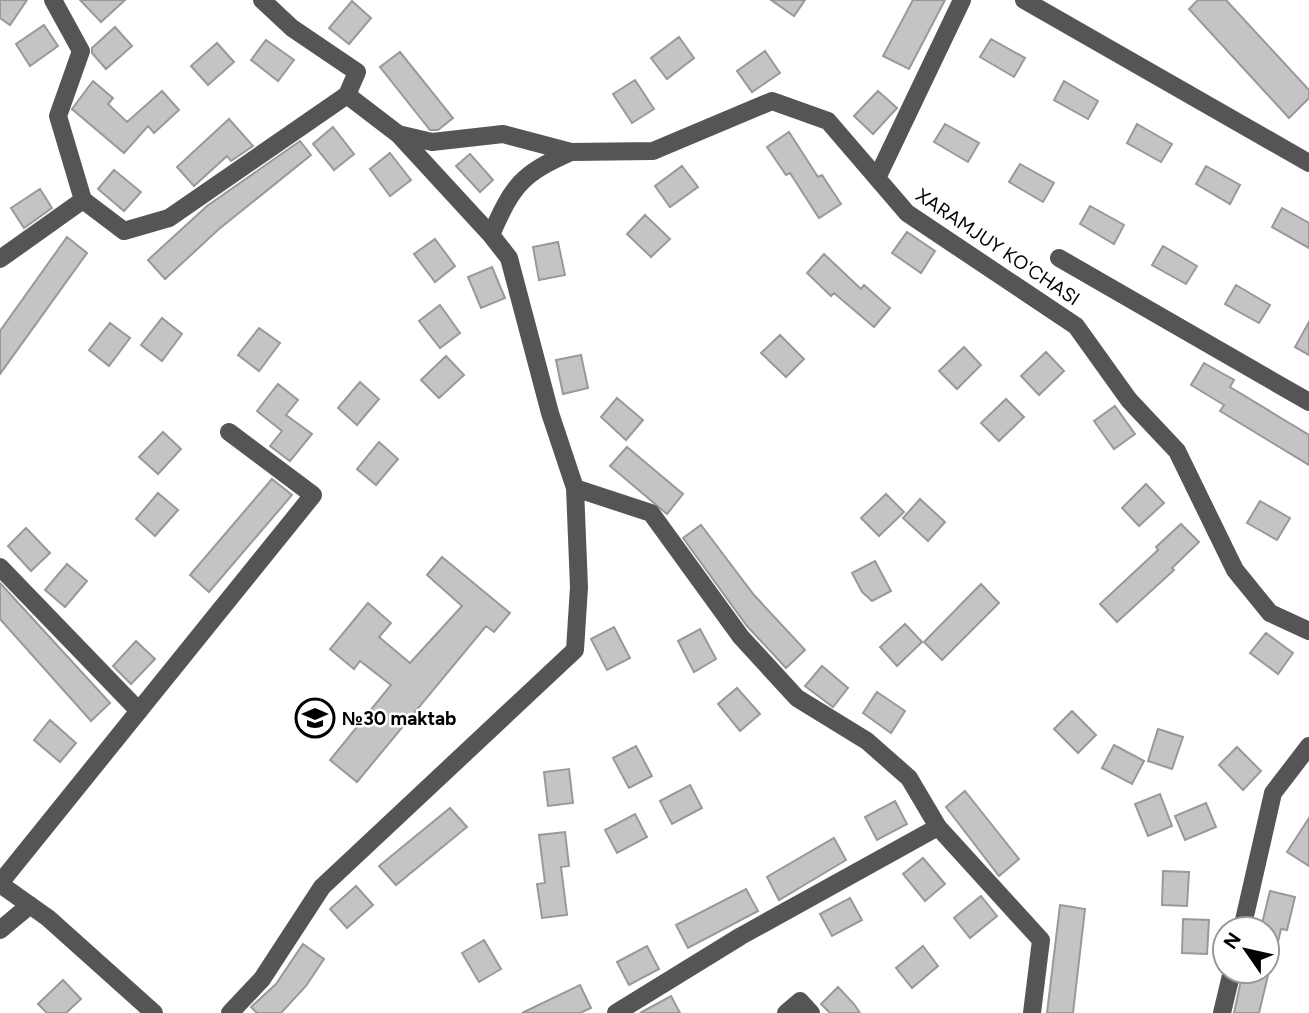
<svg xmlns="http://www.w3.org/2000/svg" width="1309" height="1013" font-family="Figtree,sans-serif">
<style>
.building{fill:#c4c4c4;stroke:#999;stroke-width:2}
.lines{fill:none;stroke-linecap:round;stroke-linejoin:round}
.minor{stroke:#555;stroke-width:18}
.labels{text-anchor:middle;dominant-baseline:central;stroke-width:5;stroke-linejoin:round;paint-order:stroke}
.street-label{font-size:19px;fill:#000;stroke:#fff}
.poi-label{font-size:19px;font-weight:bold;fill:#000;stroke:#fff;text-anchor:start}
</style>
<rect width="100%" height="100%" fill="#fff"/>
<path class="building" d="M0 0H27L10 25 0 18Z
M80 0H125L101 22Z
M771 0H805L794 16Z
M913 0H945L909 69 883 56Z
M1198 0H1226L1309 90V98L1289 118 1189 9Z
M352 1 371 18 349 44 329 28Z
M44 25 58 46 30 66 16 44Z
M115 27 132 46 106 69 92 53V48Z
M679 37 694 58 667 79 651 58Z
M991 39 1025 58 1014 77 980 57Z
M266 40 294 60 278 81 251 60Z
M217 43 234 62 208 85 191 66Z
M765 51 780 73 752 92 737 71Z
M400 52 453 118 438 130H430L380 67Z
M635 80 654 109 632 123 613 94Z
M93 81 113 98 108 104 127 122 162 91 179 110 154 133 148 126 124 153 72 109Z
M1064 81 1098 101 1088 119 1054 100Z
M878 91 897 108 873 134 854 116Z
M229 119 253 146 231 161 227 156 194 186 177 167Z
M945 124 979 143 968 162 934 142Z
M1137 124 1172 144 1161 162 1127 143Z
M333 127 354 154 334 170 313 144Z
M789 132 818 177 822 175 841 204 819 218 790 173 786 175 767 147Z
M300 141 311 155 219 229 165 279 148 260 207 206Z
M390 153 411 180 390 196 370 169Z
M470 154 493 180 480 192 456 166Z
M1020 164 1054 183 1043 202 1009 182Z
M682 166 698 187 670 207 655 186Z
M1206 166 1240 185 1230 204 1196 184Z
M114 170 141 192 124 211 98 189Z
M40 189 52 208 24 228 11 208Z
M1090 206 1124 225 1114 244 1080 224Z
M1282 208 1309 223V248L1272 227Z
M645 215 670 239 651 257 627 234Z
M907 232 935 251 921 273 892 253Z
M67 237 87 253 0 374V331Z
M435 239 455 266 435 282 414 254Z
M558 242 565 275 539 280 533 247Z
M1163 246 1197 266 1186 284 1152 265Z
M824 254 861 289 864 285 890 308 874 327 834 293 831 296 807 273Z
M492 267 505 298 481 308 468 277Z
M1236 285 1270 305 1259 323 1225 304Z
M440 305 460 333 440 348 419 321Z
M162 318 182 334 162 361 141 345Z
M1309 322V355L1295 347Z
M110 323 130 338 109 366 89 350Z
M259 328 280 343 259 371 238 355Z
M780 335 804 359 786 377 761 353Z
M964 347 981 365 957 389 939 371Z
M1046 352 1064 371 1039 395 1021 376Z
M581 355 588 388 563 394 556 360Z
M446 356 464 375 439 398 421 380Z
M1204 363 1234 380 1230 387 1309 435V465L1220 411 1224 405 1191 385Z
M360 382 379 399 357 425 338 408Z
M278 384 298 400 286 415 312 434 290 461 270 446 282 431 257 411Z
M617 398 643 420 626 440 601 417Z
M1006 399 1024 417 999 441 981 423Z
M1115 406 1135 434 1114 449 1094 421Z
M163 432 181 449 158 474 139 457Z
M379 442 398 459 376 485 357 469Z
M627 447 683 494 667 514 610 466Z
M272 479 292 495 209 592 190 575Z
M1146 484 1164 503 1139 526 1122 508Z
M158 493 178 510 155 536 136 519Z
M886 494 904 512 879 536 861 518Z
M920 499 945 522 928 541 903 518Z
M1260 501 1290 518 1277 540 1247 523Z
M1181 524 1199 542 1172 568 1174 570 1117 622 1100 604 1158 550 1156 547Z
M701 525 754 595 805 650 786 668 747 626 683 538Z
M26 528 50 553 31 571 8 546Z
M442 557 510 613 494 632 486 626 357 782 330 760 391 685 360 661 354 669 330 649 368 603 391 623 379 637 410 663 462 606 427 575Z
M875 561 891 591 872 601 862 592 852 573Z
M67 564 87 581 65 607 45 590Z
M0 583 110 703 91 721 0 619Z
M981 584 999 603 942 660 924 642Z
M905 624 922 642 897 666 880 647Z
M614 627 630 658 607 670 591 639Z
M700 629 716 659 694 672 678 641Z
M1266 633 1293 653 1278 674 1250 653Z
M136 641 155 659 131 684 113 666Z
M822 666 848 688 833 707 805 686Z
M737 688 760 714 740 731 718 704Z
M877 692 905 711 891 733 863 713Z
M1072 711 1096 735 1078 753 1054 729Z
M50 720 76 743 60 762 34 740Z
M1158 729 1183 737 1172 769 1148 761Z
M1114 745 1144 761 1132 784 1102 768Z
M636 746 652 776 629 788 613 758Z
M1237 747 1261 771 1243 790 1219 765Z
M569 769 573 803 548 806 544 772Z
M690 785 702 808 672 824 660 801Z
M965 791 1019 859 999 876 946 807Z
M1160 794 1172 826 1148 836 1135 804Z
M895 801 907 824 877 840 865 817Z
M1206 803 1216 827 1185 840 1175 816Z
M450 808 467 827 396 885 379 866Z
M635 814 647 837 617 853 605 830Z
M1309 818V866L1287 852Z
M565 832 569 866 561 867 567 915 542 918 537 884 545 883 539 835Z
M834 838 846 860 779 900 767 877Z
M923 858 945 884 925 901 903 874Z
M1163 871 1189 872 1187 906 1162 905Z
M356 886 373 905 347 928 330 909Z
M746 889 758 911 688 948 676 925Z
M1270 891 1295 897 1287 930 1281 929 1272 968H1267V926L1262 924Z
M981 896 997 916 970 938 954 918Z
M850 898 862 920 832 936 820 914Z
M1060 905 1085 909 1073 1013H1047Z
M1183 919 1209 920 1207 954 1182 953Z
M484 940 501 969 479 982 462 953Z
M303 944 324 959 306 986 281 1013H257L251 1007 276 984Z
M647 946 659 969 629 985 617 962Z
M923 946 938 966 912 988 896 968Z
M1243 971H1269L1259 1013H1234Z
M63 980 81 999 66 1013H47L38 1004Z
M580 985 591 1008 580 1013H522Z
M838 987 854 1004 860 1013H830L821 1004Z
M671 996 680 1013H640Z"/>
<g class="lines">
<path class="minor" d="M53 0 81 51 58 116 83 200 124 231 169 218 347 95 357 72 292 28 262 0
M1024 0 1309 163
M347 95 398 134 432 142 503 134 571 152 653 151 772 101 828 121 907 213 1076 326 1129 400 1177 451 1235 570 1270 613 1309 631
M398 134 491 235C513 185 521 174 571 152
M877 178 962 0
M1059 258 1309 402
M0 259 83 200
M575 488 651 513 741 637 797 698 867 741 909 778 938 827 1041 940 1032 1013
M0 567 139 711
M0 883 313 495 229 432
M0 884 48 918 154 1013
M1242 929 1273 793 1309 746
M0 930 30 905
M230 1013 262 979 322 887 575 650 579 587 575 488 550 413 509 258 491 235
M616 1013 741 936 938 827
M786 1013 800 1001 811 1013
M1222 1013 1232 971"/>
</g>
<defs>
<symbol id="school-ring" viewBox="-11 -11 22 22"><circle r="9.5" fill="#fff" stroke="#000" stroke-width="1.5"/><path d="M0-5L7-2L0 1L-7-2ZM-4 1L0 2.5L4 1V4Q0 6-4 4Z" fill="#000"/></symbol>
</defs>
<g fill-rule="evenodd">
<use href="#school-ring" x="293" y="696" width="44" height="44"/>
</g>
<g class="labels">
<g class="street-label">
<text transform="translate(998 247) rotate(34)">XARAMJUY KO'CHASI</text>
</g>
<g class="poi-label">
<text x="342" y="718">№30 maktab</text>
</g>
</g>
<g transform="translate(1246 950) rotate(304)"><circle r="33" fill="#ffffff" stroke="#999999" stroke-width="2"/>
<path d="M0-5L12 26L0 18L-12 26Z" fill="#000000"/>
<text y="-10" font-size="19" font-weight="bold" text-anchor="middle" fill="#000000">N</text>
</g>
</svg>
